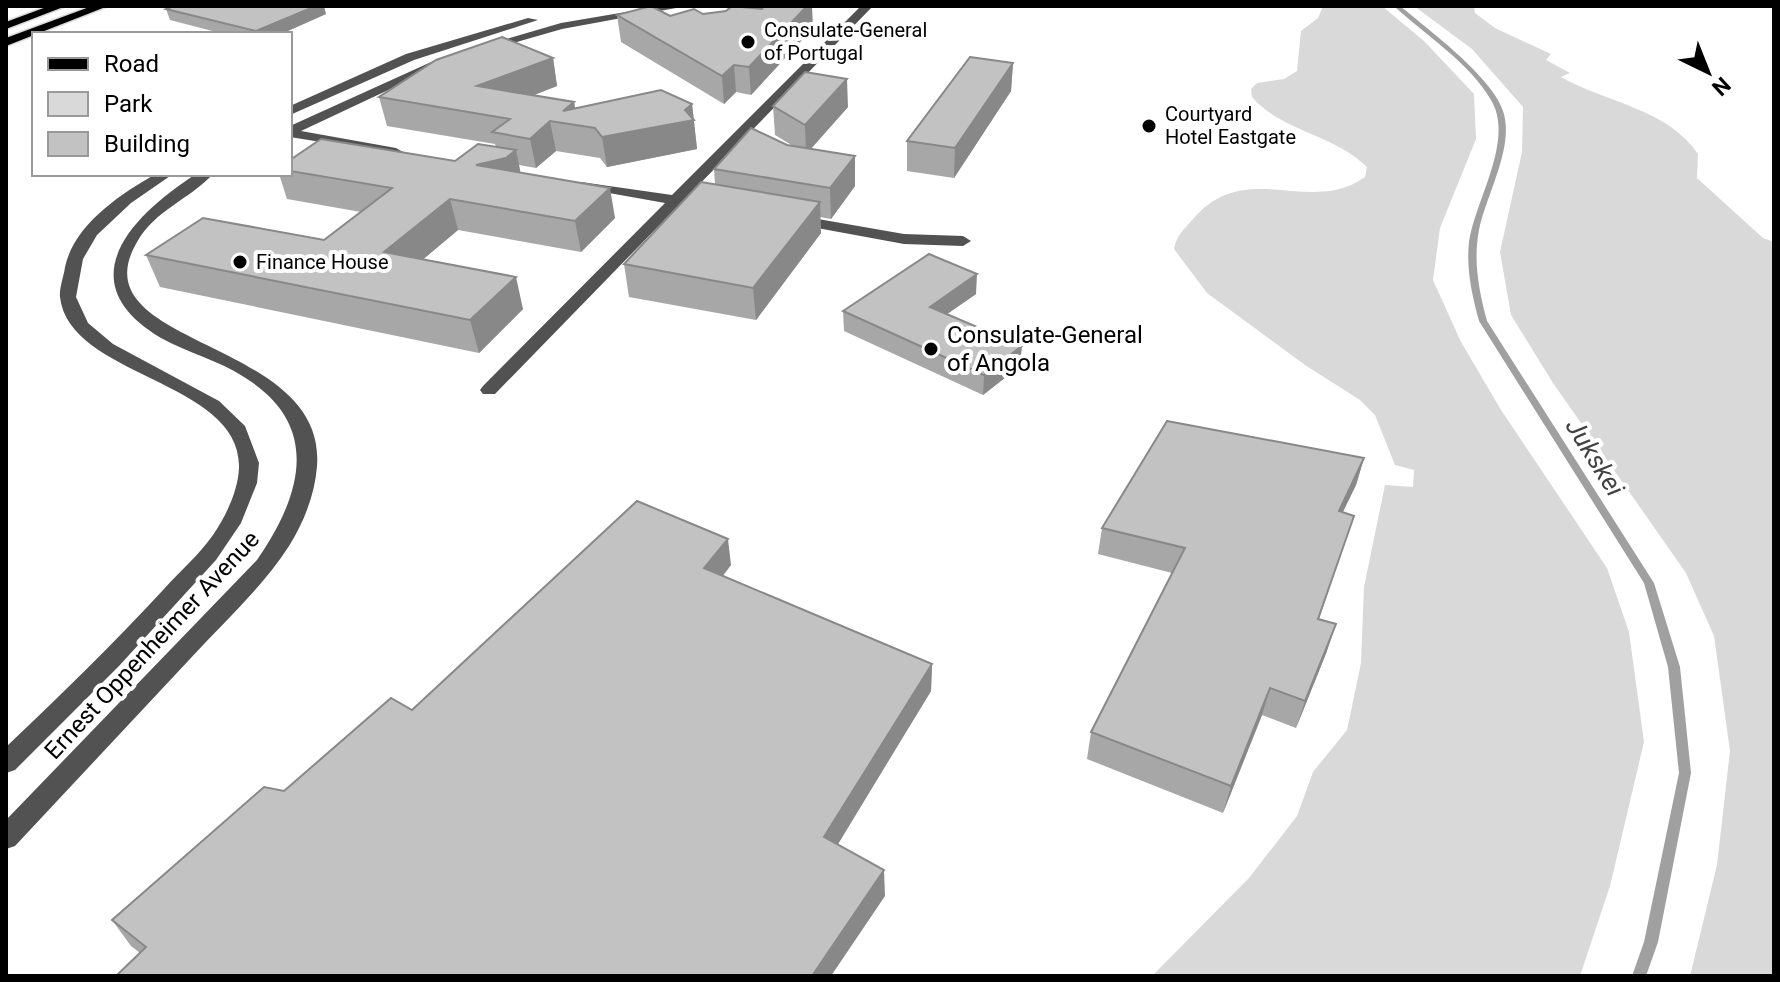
<svg xmlns="http://www.w3.org/2000/svg" width="1780" height="982" font-family="Roboto,sans-serif">
<style>
.green{fill:#d9d9d9}
.lines{fill:none;stroke-linecap:round;stroke-linejoin:round}
.stream{fill:#a0a0a0;fill-rule:evenodd}
.major-casing{stroke:#dbdbdb;stroke-width:3}
.minor{fill:#525252;fill-rule:evenodd}
.major{fill:#000;fill-rule:evenodd}
.wall{fill:#a7a7a7}
.shaded-wall{fill:#888}
.building{fill:#c2c2c2;stroke:#888;stroke-width:2}
.poi-dot{fill:#000;stroke:#fff;stroke-width:3}
.labels{text-anchor:middle;dominant-baseline:central;stroke-width:8;stroke-linejoin:round;paint-order:stroke}
.far-poi-label{font-size:20px;fill:#000;stroke:#fff;text-anchor:start}
.poi-label{font-size:24px;fill:#000;stroke:#fff;text-anchor:start}
.street-label{font-size:24px;fill:#000;stroke:#fff}
.water-label{font-size:26px;font-style:italic;fill:#414141;stroke:#fff}
</style>
<rect width="100%" height="100%" fill="#fff"/>
<path class="green" d="M1323 6H1382L1424 41 1474 94 1476 139 1440 228 1433 280 1461 342 1501 410 1607 568 1629 632 1644 742 1610 886 1580 976H1152L1249 878 1297 816 1313 772 1347 730 1361 663 1364 587 1385 485 1413 487 1414 470 1395 465 1375 415 1360 400 1305 365 1207 293 1174 249C1177 234 1184 230 1193 219 1246 157 1309 217 1365 177L1367 167C1334 134 1281 131 1252 97L1251 89 1257 83 1284 79 1297 71 1301 31 1318 18Z
M1414 6H1474L1475 13 1495 28 1551 54 1546 60 1570 73 1561 77C1604 102 1667 108 1698 154L1697 178 1763 238 1774 242V976H1690L1717 865 1730 751 1714 636 1686 573 1553 383 1511 315 1500 252 1522 152 1523 107 1472 49Z"/>
<g class="lines">
<path class="stream" d="M1394 6H1400C1428 29 1493 78 1503 111 1515 147 1486 195 1479 230 1473 261 1479 291 1487 321L1654 583 1680 667 1691 773 1658 942 1646 976H1632L1644 942 1679 773 1668 667 1644 583 1479 321C1472 295 1466 269 1469 242 1475 200 1515 140 1491 100 1469 62 1425 35 1394 6Z"/>
<defs>
<path id="major" d="M49 6H66L6 29V22Z
M92 6H108L6 46V38Z"/>
</defs>
<use href="#major" class="major-casing"/>
<path class="minor" d="M661 6H687L562 29 485 51 479 47 561 23Z
M861 6H873L686 198 713 203V209L679 205 495 394H483L480 390 483 386 665 203 581 188V182L672 195Z
M528 18 538 20 414 60 290 115V106L406 54Z
M440 58 450 61 301 131 396 148 403 152 401 155 290 137V126Z
M156 174H173L131 203 97 235 83 259 76 297 88 323 113 344 219 401 245 426 259 463 257 483 241 523 216 560 119 666 15 770 6 773V747C60 696 113 644 164 589 180 571 199 555 213 535 226 516 238 491 239 468 242 380 69 378 60 297 59 288 64 276 65 267 74 225 120 194 156 174Z
M196 174H213C190 199 155 210 137 242 75 348 327 337 317 466 315 494 304 522 289 546 262 588 223 623 189 660 131 722 73 784 15 846L6 849V820L257 560C302 495 322 425 244 377 218 360 188 353 161 338 67 282 131 216 196 174Z
M795 215 904 234 963 236 971 241 963 246 904 244 790 223 787 220Z"/>
<use href="#major" class="major"/>
</g>
<path class="wall" d="M166 9 326 14 281 34H224L170 20Z
M703 14 813 28 751 95 736 92 724 104 621 42 617 15 670 16Z
M553 58 557 86 534 95 574 102 575 108 692 104 697 149 607 167 600 158 556 151 536 168 519 165 520 172 615 218 581 252 458 230 423 259 523 309 479 353 160 287 146 255 324 240 361 212 287 199 279 174H290V160L455 161 496 147 495 144 387 126 379 97Z
M1013 63 1011 91 954 178 907 171V141Z
M773 106 848 107 811 149 855 156V186L831 219 820 217 821 233 756 320 629 297 624 264 715 184 714 169 787 145 793 146 775 135Z
M976 294 947 314 1020 366 983 395 844 331 843 311Z
M1364 458 1356 485 1342 512 1345 542 1319 619 1327 651 1296 728 1262 715 1223 813 1087 759 1091 732 1172 573 1098 554 1102 528Z
M731 565 723 576 932 664 931 691 837 844 885 896 140 953 131 946 112 920 284 791 412 710Z"/>
<path class="shaded-wall" d="M316 6H324L326 14 281 34H257L256 31Z
M807 6H812L813 28 751 95 749 67Z
M553 58 557 86 483 115 477 86Z
M1013 63 1011 91 954 178 955 148Z
M734 65 736 92 724 104 722 76Z
M847 79 848 107 806 154 805 125Z
M574 102 578 126 563 111Z
M692 104 697 149 607 167 602 137 685 110Z
M550 121 556 151 536 168 530 139Z
M516 150 522 180 476 165Z
M855 156V186L831 219 830 188Z
M610 188 615 218 581 252 575 221Z
M450 199 458 230 394 284 384 252Z
M820 202 821 233 756 320 753 288Z
M977 274 976 294 930 326V307Z
M516 277 523 309 479 353 470 320Z
M1022 346 1020 366 983 395 984 375Z
M1364 458 1356 485 1331 537 1339 511Z
M728 539 731 565 707 595 704 568Z
M1336 624 1327 651 1296 728 1305 701Z
M932 664 931 691 826 864 824 837Z
M1270 688 1262 715 1223 813 1231 786Z
M884 870 885 896 831 976H812Z"/>
<path class="building" d="M174 6H316L256 31 166 9Z
M651 6 670 16 694 9 703 14 726 11 732 6 762 9 764 6H807L749 67 734 65 722 76 617 15Z
M502 37 553 58 477 86 574 102 563 111 661 90 692 104 685 110 694 120 602 137 595 128 550 121 530 139 492 132 510 119 379 97 436 60Z
M970 57 1013 63 955 148 907 141Z
M805 72 847 79 805 125 773 106Z
M751 128 787 145 855 156 830 188 714 169Z
M321 139 455 161 478 144 516 150 506 158 476 165 610 188 575 221 450 199 384 252 516 277 470 320 146 255 203 218 324 240 392 188 290 171V160Z
M701 182 820 202 753 288 624 264Z
M929 254 977 274 930 307 1022 346 984 375 843 311Z
M1167 421 1364 458 1339 511 1354 516 1318 619 1336 624 1305 701 1270 688 1231 786 1091 732 1185 548 1102 528Z
M637 501 728 539 704 568 932 664 824 837 884 870 812 976H116L146 947 112 920 264 787 284 791 391 698 412 710Z"/>
<g class="poi-dot">
<circle cx="748" cy="42" r="8"/>
<circle cx="1149" cy="126" r="8"/>
<circle cx="240" cy="262" r="8"/>
<circle cx="931" cy="349" r="8"/>
</g>
<g class="labels">
<g class="far-poi-label">
<text x="764" y="30">Consulate-General<tspan x="764" dy="23">of Portugal</tspan></text>
<text x="1165" y="114">Courtyard<tspan x="1165" dy="23">Hotel Eastgate</tspan></text>
<text x="256" y="262">Finance House</text>
</g>
<g class="poi-label">
<text x="947" y="335">Consulate-General<tspan x="947" dy="28">of Angola</tspan></text>
</g>
<g class="street-label">
<text transform="translate(152 645) rotate(-47)">Ernest Oppenheimer Avenue</text>
</g>
<g class="water-label">
<text transform="translate(1595 457) rotate(58)">Jukskei</text>
</g>
</g>
<rect width="1780" height="982" fill="none" stroke="#000000" stroke-width="16"/>
<rect x="32" y="32" width="260" height="144" fill="#ffffff" stroke="#999999" stroke-width="2"/>
<rect x="48" y="58" width="40" height="12" fill="#000000" stroke="#999999" stroke-width="2"/>
<text x="104" y="72" font-size="24" fill="#000000">Road</text>
<rect x="48" y="92" width="40" height="24" fill="#d9d9d9" stroke="#999999" stroke-width="2"/>
<text x="104" y="112" font-size="24" fill="#000000">Park</text>
<rect x="48" y="132" width="40" height="24" fill="#c2c2c2" stroke="#999999" stroke-width="2"/>
<text x="104" y="152" font-size="24" fill="#000000">Building</text>
<g transform="translate(1708 72) rotate(137)" stroke="#ffffff" stroke-width="6" paint-order="stroke">
<path d="M0-6L14 30L0 20L-14 30Z" fill="#000000"/>
<text y="-12" font-size="22" font-weight="bold" text-anchor="middle" fill="#000000">N</text>
</g>
</svg>
